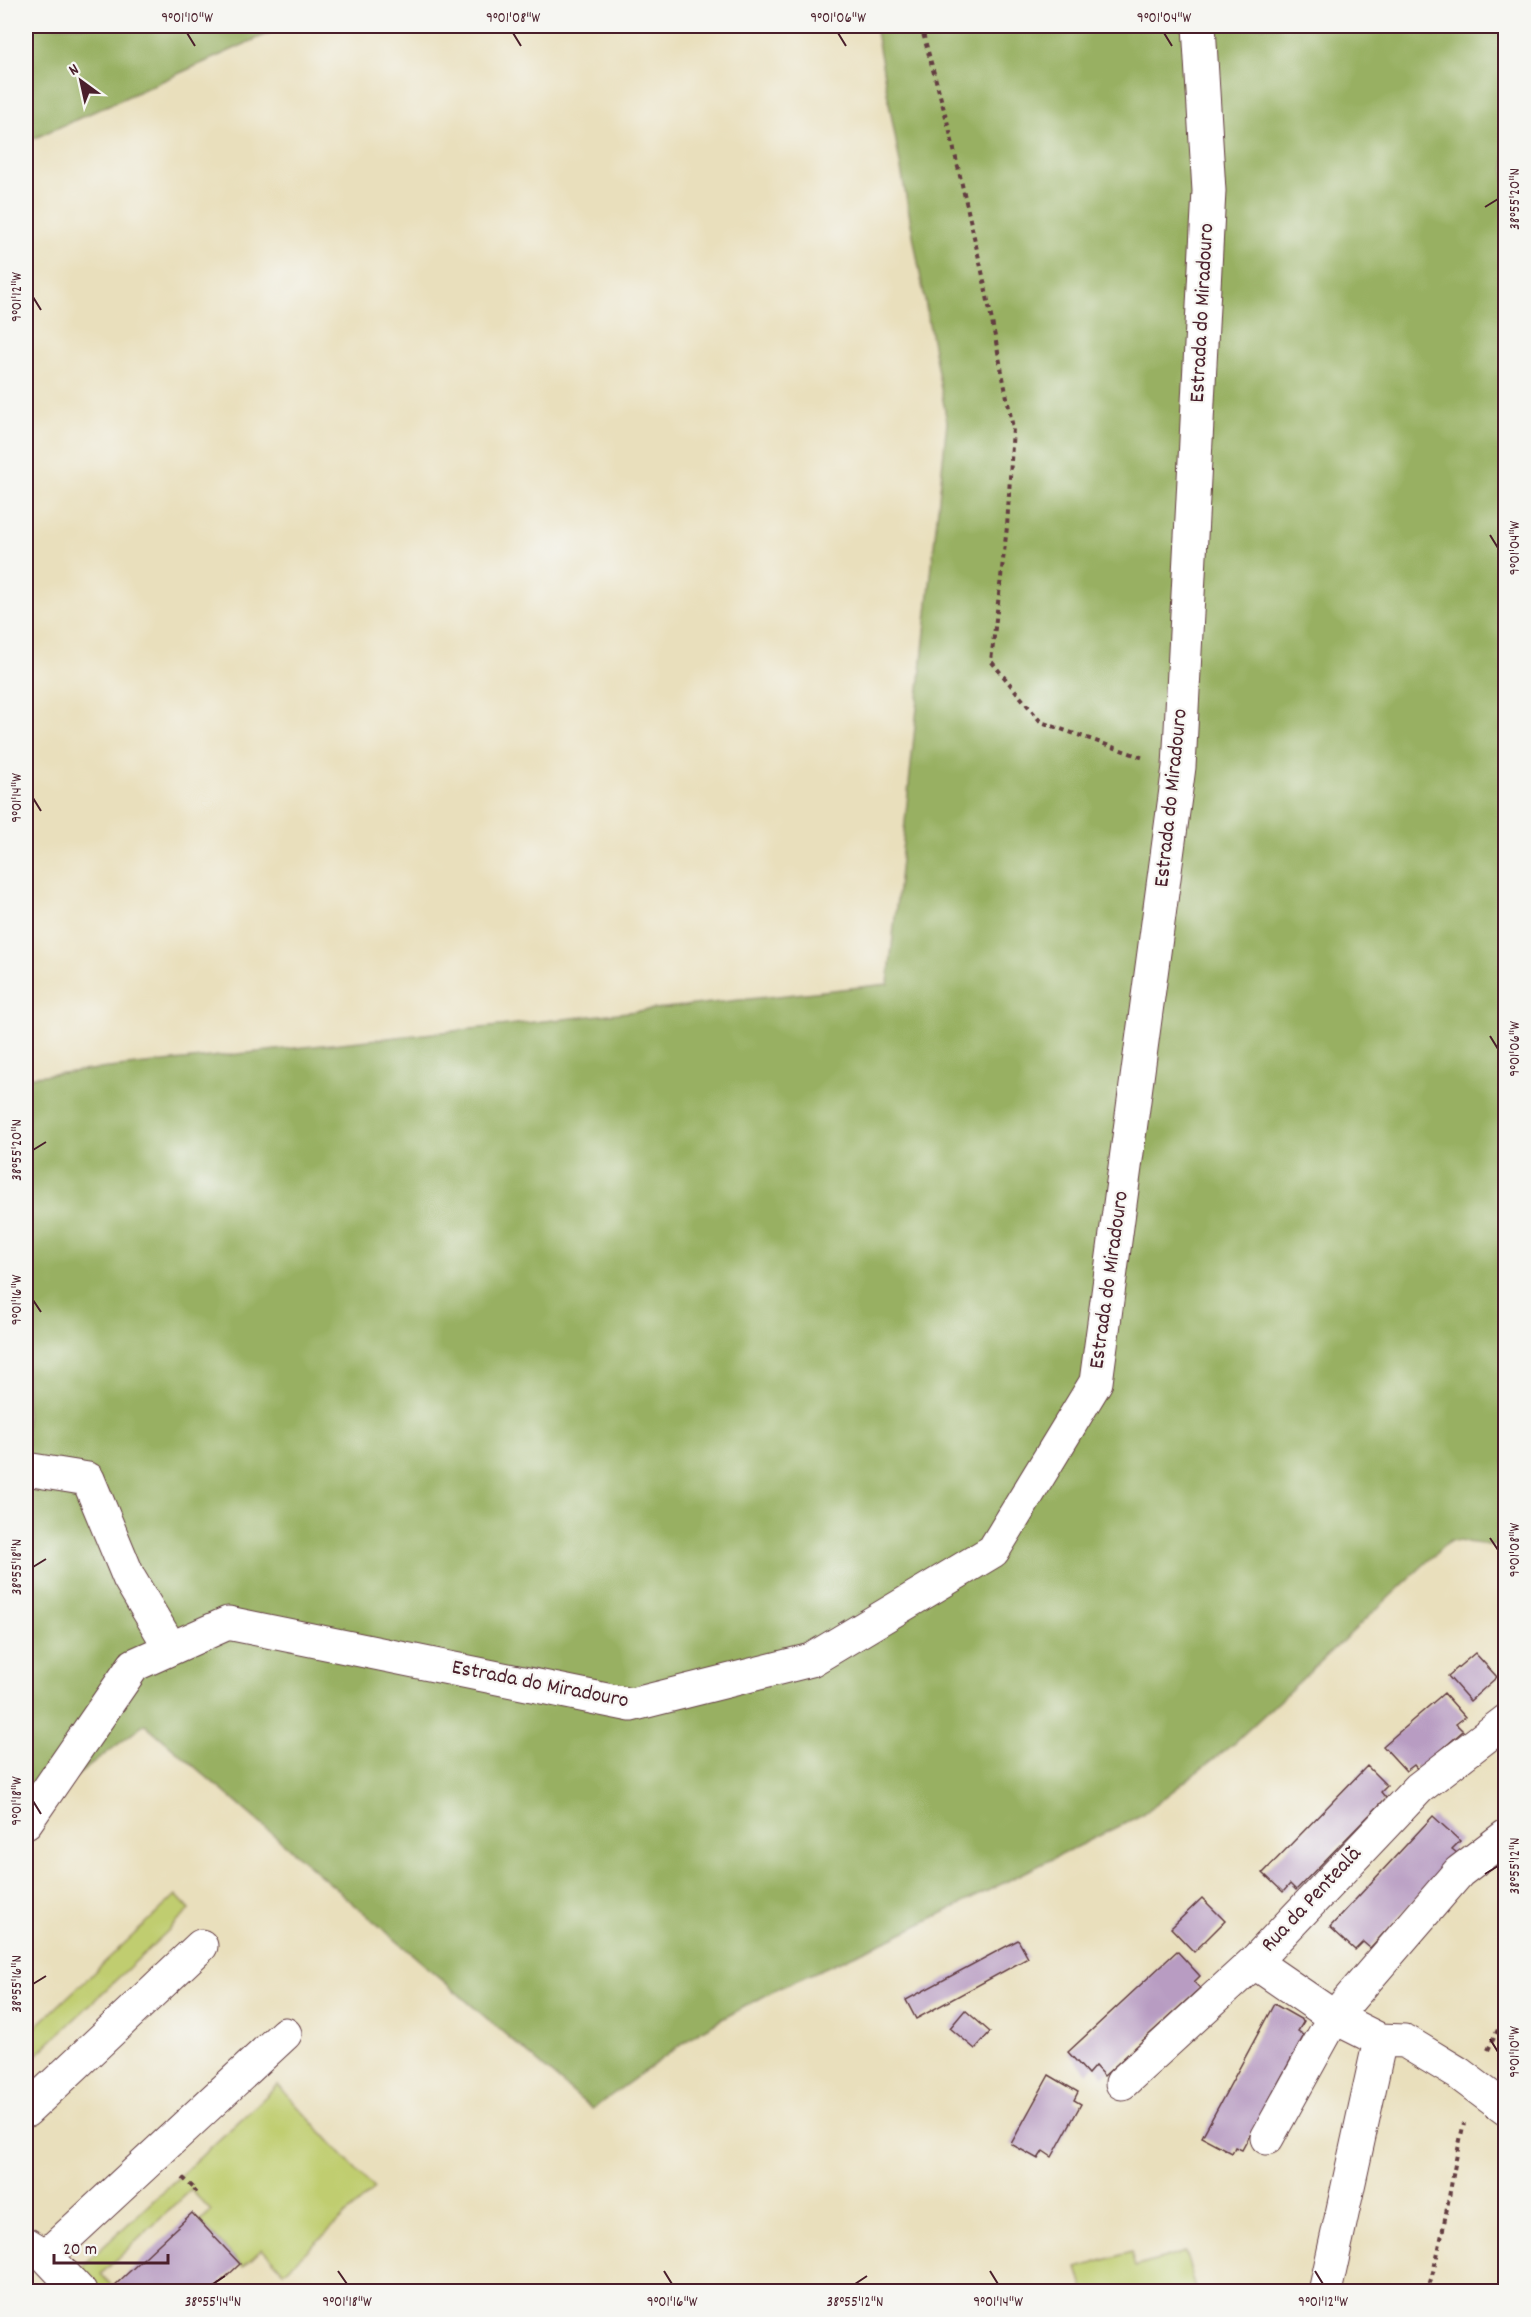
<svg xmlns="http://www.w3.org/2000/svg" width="1531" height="2317" font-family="Dekko,sans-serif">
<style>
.green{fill:#c0cd6f;stroke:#85764d;stroke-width:1.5}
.forest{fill:#98b062;stroke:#716846;stroke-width:1.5}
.building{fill:#b89cc2}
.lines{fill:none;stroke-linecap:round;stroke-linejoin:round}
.minor-casing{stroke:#623c41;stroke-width:35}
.path{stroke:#623c41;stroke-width:4;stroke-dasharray:4.5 4.5;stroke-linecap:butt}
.minor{stroke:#fff;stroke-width:33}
.ticks{fill:none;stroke:#4a1f2b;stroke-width:2}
.labels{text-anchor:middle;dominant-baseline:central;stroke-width:4.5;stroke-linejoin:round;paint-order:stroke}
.street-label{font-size:22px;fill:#4a1f2b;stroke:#f6f6f2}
.neatline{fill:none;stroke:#4a1f2b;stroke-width:2}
.ticks-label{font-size:15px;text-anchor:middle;fill:#4a1f2b}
</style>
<rect width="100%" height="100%" fill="#f6f6f2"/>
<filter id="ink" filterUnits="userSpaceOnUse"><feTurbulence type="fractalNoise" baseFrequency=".0167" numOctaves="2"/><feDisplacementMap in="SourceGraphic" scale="12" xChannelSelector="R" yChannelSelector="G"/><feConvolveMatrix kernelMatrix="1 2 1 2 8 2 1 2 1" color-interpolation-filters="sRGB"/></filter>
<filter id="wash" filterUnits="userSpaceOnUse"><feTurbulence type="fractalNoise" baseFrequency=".008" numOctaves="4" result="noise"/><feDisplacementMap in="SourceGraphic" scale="24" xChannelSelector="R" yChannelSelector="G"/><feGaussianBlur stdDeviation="1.35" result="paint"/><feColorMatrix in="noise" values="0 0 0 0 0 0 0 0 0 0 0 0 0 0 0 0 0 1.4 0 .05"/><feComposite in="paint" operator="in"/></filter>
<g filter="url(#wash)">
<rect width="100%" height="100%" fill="#e9dfbc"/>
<path class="green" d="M176 1895 190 1910 26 2065V2036Z
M278 2085 374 2189 284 2272 262 2249 243 2267 200 2221 211 2211 191 2190 101 2274 117 2291H94L76 2272Z
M1131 2252 1135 2267 1185 2252 1197 2291H1084L1077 2268Z"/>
<path class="forest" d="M26 26H285L26 142Z
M875 26H1505V1547L1450 1540 1233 1744 1143 1814 890 1939 779 1988 702 2030 592 2109 145 1724 26 1814V1077L888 984 947 422Z"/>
<g id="blocks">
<path class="building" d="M1475 1653 1497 1677 1470 1701 1448 1676Z
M1444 1693 1465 1717 1456 1724 1463 1731 1418 1770 1414 1765 1406 1771 1383 1746Z
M1367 1766 1387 1786 1381 1792 1386 1798 1296 1890 1290 1884 1283 1892 1263 1873Z
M1433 1816 1460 1841 1452 1849 1457 1853 1370 1948 1363 1942 1355 1950 1330 1927Z
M1202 1898 1225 1921 1194 1952 1171 1928Z
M1018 1940 1028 1958 916 2019 906 2000Z
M1177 1951 1200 1976 1194 1982 1200 1988 1104 2076 1095 2066 1088 2074 1068 2052Z
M1274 2004 1304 2021 1298 2031 1304 2035 1242 2150 1235 2147 1232 2153 1202 2137Z
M965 2010 990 2032 975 2049 950 2028Z
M1049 2075 1078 2092 1074 2100 1081 2104 1052 2157 1043 2151 1038 2159 1011 2144Z
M192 2213 240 2264 210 2292H117L113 2287Z"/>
</g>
</g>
<g filter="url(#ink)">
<use href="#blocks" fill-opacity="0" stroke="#623c41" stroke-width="1.5"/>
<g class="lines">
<defs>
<path id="minor" d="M26 1469 88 1479 129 1578 170 1647
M26 1822 134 1665 228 1623 631 1705 811 1660 993 1551 1096 1382 1179 767 1209 191 1199 26
M1254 1962 1334 2017 1380 2040 1325 2292
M1380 2040 1405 2041 1458 2073 1506 2109
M1122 2083 1254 1962 1419 1788 1506 1721
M26 2111 201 1946
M1267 2138 1334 2017 1459 1872 1506 1836
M26 2244 46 2256 80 2292
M46 2256 285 2034"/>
</defs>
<use href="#minor" class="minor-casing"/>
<path class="path" d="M921 26 949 128 983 276 1013 428 1007 527 991 661 1041 722 1144 758
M1488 2050 1506 2013
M183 2178 196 2190 194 2192
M1427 2292C1445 2237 1450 2179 1464 2123"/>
<use href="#minor" class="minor"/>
</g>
</g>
<path class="ticks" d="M187 33 195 46M513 33 521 46M838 33 846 46M1164 33 1172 46M1485 207 1498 199M33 297 41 310M1490 535 1498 548M33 798 41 811M1490 1036 1498 1049M33 1150 46 1142M33 1300 41 1312M1490 1538 1498 1550M33 1567 46 1559M33 1801 41 1814M1485 1874 1498 1866M33 1984 46 1976M1490 2039 1498 2052M338 2271 347 2284M664 2271 672 2284M990 2271 998 2284M1315 2271 1323 2284M213 2284 225 2276M855 2284 867 2276"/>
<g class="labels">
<g class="street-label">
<text transform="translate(1203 313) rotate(-87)">Estrada do Miradouro</text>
<text transform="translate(1172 798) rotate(-84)">Estrada do Miradouro</text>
<text transform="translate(1110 1280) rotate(-82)">Estrada do Miradouro</text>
<text transform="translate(540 1685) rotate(11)">Estrada do Miradouro</text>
<text transform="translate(1312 1900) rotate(-47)">Rua da Pentealã</text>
</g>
</g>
<rect width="1531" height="2317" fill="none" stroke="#f6f6f2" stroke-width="66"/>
<g transform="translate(81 81) rotate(327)" stroke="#f6f6f2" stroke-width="4.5" paint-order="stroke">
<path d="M0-4.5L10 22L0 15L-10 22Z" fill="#4a1f2b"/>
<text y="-9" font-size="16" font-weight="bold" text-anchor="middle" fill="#4a1f2b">N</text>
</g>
<path d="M54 2254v9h114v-9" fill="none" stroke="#4a1f2b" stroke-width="3"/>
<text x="63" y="2254" font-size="18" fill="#4a1f2b" stroke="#f6f6f2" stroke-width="4.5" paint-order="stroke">20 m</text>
<rect x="33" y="33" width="1465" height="2251" class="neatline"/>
<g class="ticks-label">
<text x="187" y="22">9°01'10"W</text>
<text x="513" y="22">9°01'08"W</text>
<text x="838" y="22">9°01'06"W</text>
<text x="1164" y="22">9°01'04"W</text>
<text transform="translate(1514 199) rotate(-90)" y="5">38°55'20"N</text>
<text transform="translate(16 297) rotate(-90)" y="5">9°01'12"W</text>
<text transform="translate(1514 548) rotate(-90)" y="5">9°01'04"W</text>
<text transform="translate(16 798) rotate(-90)" y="5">9°01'14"W</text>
<text transform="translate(1514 1049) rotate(-90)" y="5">9°01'06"W</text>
<text transform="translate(16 1150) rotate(-90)" y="5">38°55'20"N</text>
<text transform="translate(16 1300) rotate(-90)" y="5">9°01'16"W</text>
<text transform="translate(1514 1550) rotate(-90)" y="5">9°01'08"W</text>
<text transform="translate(16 1567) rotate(-90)" y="5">38°55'18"N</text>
<text transform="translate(16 1801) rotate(-90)" y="5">9°01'18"W</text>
<text transform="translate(1514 1866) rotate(-90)" y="5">38°55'12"N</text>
<text transform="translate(16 1984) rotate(-90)" y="5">38°55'16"N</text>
<text transform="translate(1514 2052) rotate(-90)" y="5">9°01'10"W</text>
<text x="213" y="2306">38°55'14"N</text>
<text x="347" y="2306">9°01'18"W</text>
<text x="672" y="2306">9°01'16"W</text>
<text x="855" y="2306">38°55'12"N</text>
<text x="998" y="2306">9°01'14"W</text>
<text x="1323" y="2306">9°01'12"W</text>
</g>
</svg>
